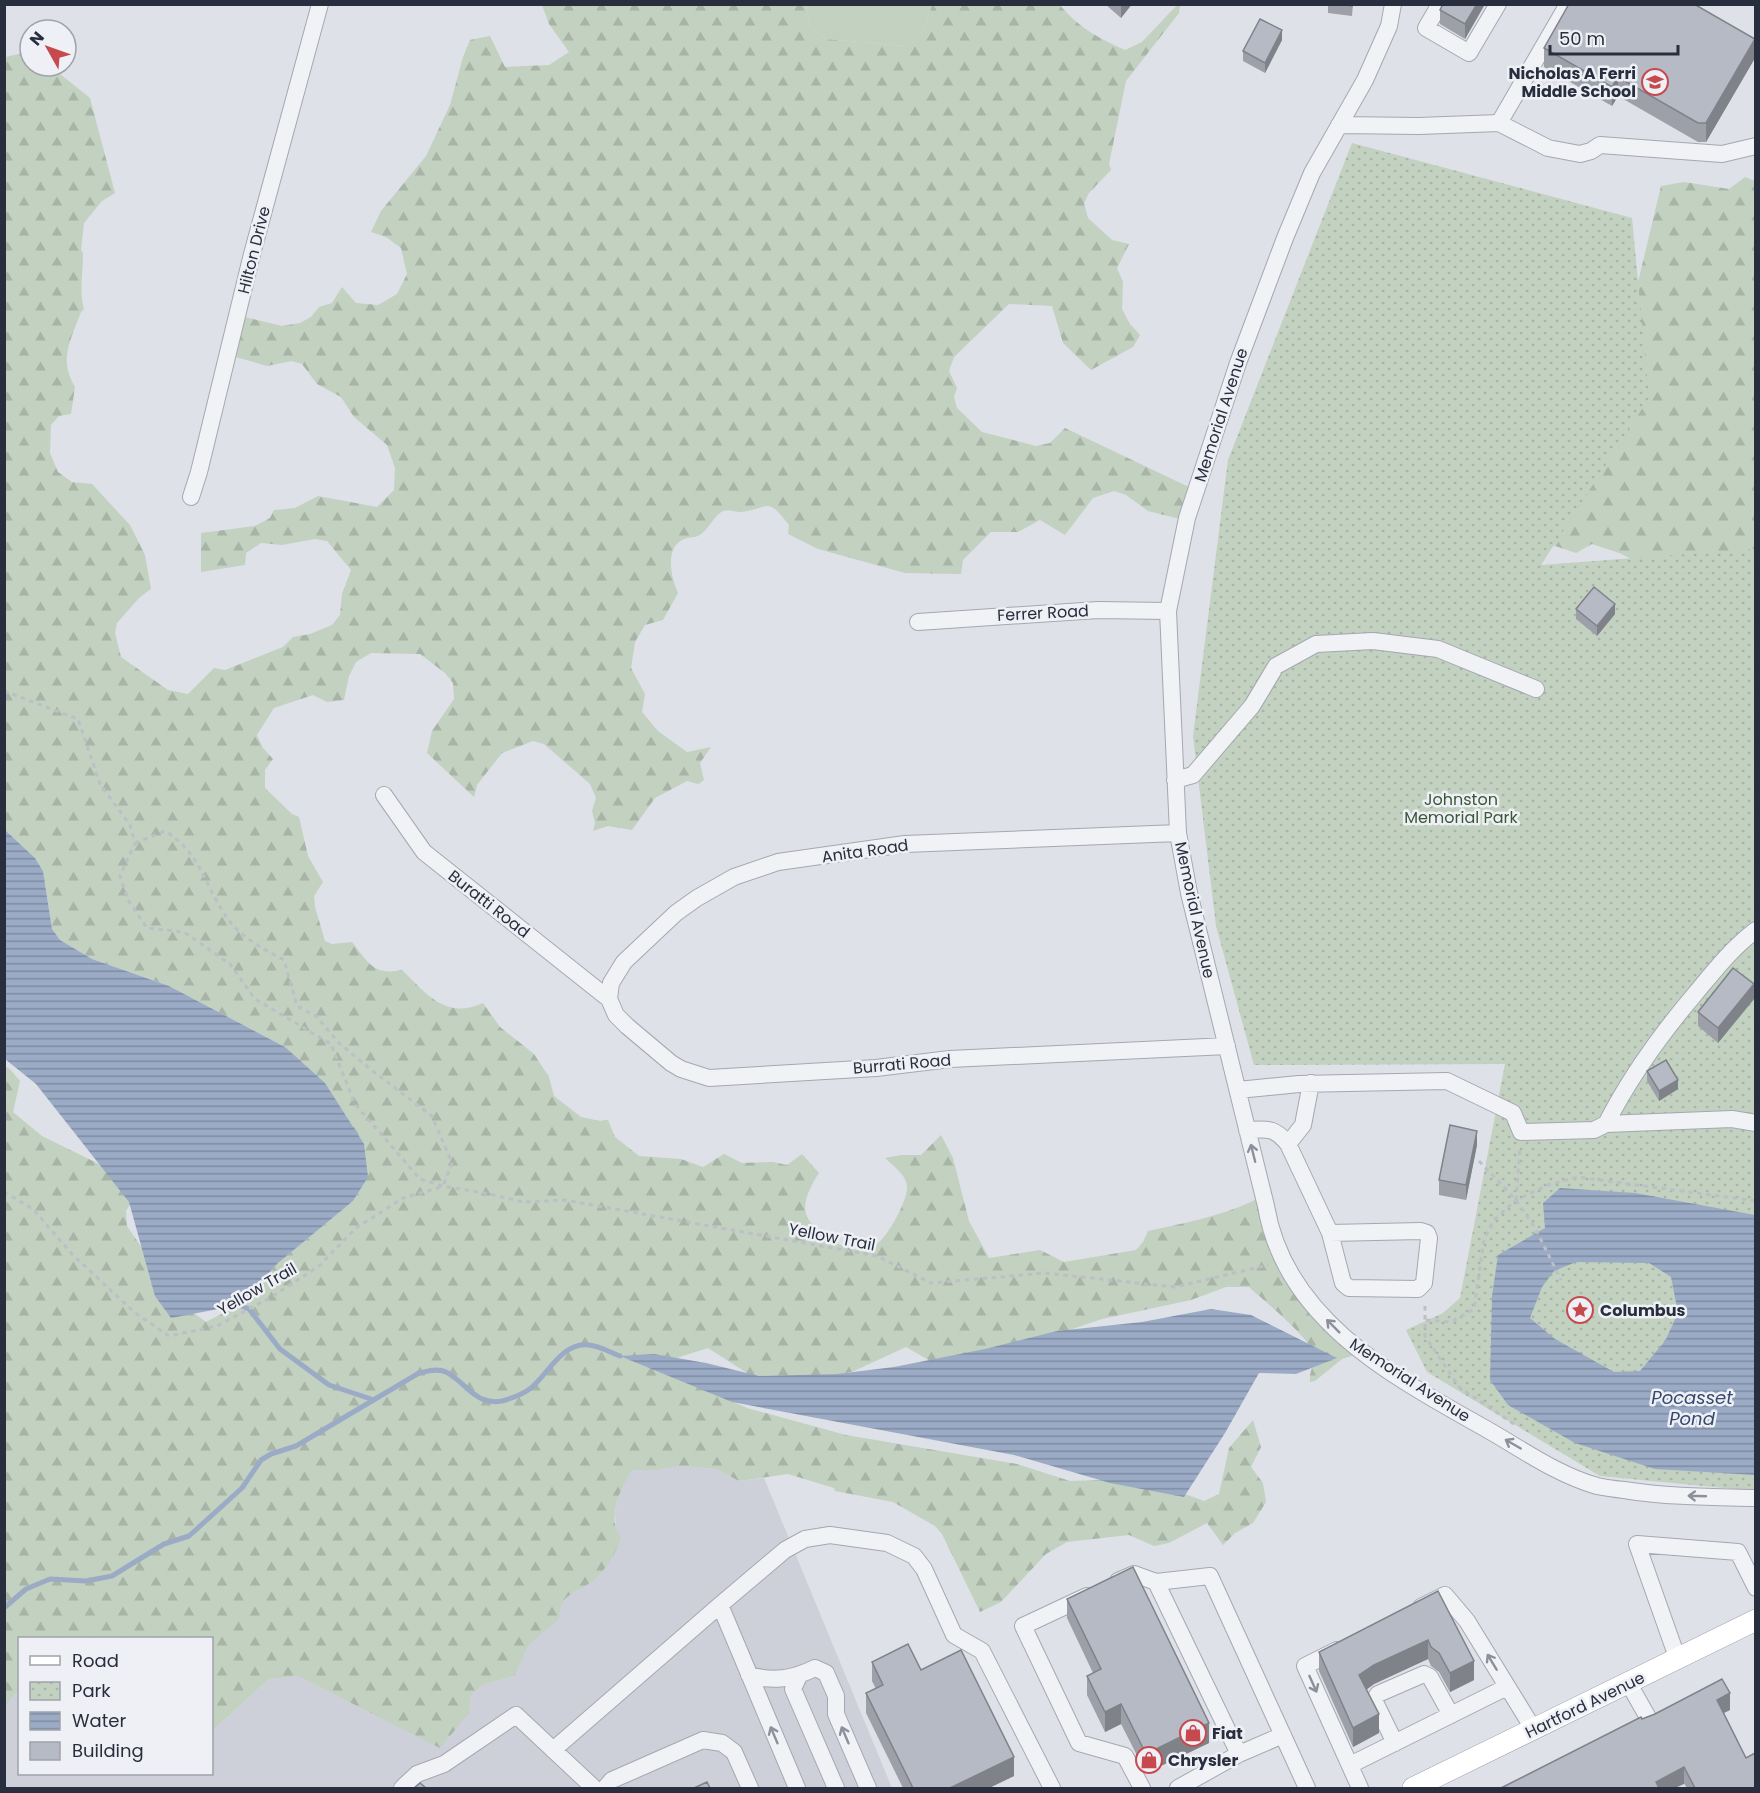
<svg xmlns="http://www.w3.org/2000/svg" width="1760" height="1793" font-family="Poppins,sans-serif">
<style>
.built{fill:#cdd0d9}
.grass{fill:#c2d1c0}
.forest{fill:url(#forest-firs)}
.park{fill:url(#park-dots)}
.water{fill:url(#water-rules);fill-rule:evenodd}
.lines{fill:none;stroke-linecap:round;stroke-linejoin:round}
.stream{stroke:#9babc6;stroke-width:5}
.minor-casing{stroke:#a4a8b1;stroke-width:18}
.major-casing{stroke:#9ea4b2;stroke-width:22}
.path{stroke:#bdbfc6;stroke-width:3;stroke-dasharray:4.5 4.5;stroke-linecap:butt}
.minor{stroke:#f1f2f6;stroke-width:16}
.major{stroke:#fff;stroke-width:21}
.wall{fill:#9da0a9}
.shaded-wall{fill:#7f8289}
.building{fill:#b6bac4;stroke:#7f8289;stroke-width:1.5}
.oneway{stroke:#8c909a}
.labels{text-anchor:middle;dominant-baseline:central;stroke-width:5;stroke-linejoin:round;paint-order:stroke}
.poi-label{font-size:16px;font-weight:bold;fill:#282e3d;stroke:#eef0f5;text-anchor:start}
.street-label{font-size:16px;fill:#282e3d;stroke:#eef0f5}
.park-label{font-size:16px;fill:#395836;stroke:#eef0f5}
.water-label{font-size:18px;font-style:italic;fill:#35496f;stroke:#eef0f5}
</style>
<defs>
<pattern id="forest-firs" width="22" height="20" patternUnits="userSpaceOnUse" patternTransform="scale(1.5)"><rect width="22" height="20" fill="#c2d1c0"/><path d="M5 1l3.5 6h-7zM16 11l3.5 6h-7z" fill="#a7b4a6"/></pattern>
<pattern id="park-dots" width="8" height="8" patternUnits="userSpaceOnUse" patternTransform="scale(1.5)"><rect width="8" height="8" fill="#c2d1c0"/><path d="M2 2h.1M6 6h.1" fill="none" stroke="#a7b4a6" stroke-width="1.8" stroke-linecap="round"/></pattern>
<pattern id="water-rules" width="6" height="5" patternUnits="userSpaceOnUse" patternTransform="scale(1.5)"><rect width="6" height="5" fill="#9babc6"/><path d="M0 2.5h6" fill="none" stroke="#7e8ca2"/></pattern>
</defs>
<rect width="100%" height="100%" fill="#dee1e7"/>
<path class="built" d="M681 1466 716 1469 739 1481 764 1478 892 1788H5L4 1705 19 1690 20 1774H212V1731L269 1679 298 1676 440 1747 469 1713 471 1695 483 1685 514 1676 529 1643 568 1596 592 1581 616 1532 615 1511 620 1488 631 1470H658Z"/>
<path class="grass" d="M806 5H932L921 37 907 46 825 39 810 26Z"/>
<path class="forest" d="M806 4 810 26 825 39 907 46 921 37 932 5 1059 4C1078 27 1098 38 1125 50L1142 42 1177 5H1180L1179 13 1126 81 1109 164 1111 170 1089 193 1084 203 1088 218 1112 240 1129 244 1117 268 1123 282 1122 309 1130 324 1140 335 1133 347 1091 370 1063 343 1052 306 1009 304 954 357 949 371 957 388 954 397 957 408 982 432 1036 446 1050 443 1065 428 1193 489 1184 520 1148 511 1126 495 1114 491 1093 498 1065 535 1040 520 1018 532H991L963 560 961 574H959L905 573 818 549 788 534 789 525C767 497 772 507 742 512 735 513 727 507 720 513 712 519 707 532 698 536 694 538 688 537 684 539 664 547 671 578 678 593L663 620 645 625 635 642 631 668 645 694 642 712 658 731 687 752 711 747 700 763 704 780 698 784 687 781 655 798 632 830 608 826 593 831 595 823 592 811 596 798 590 784 544 744 533 741 502 753 477 785 474 797 427 753 432 731 454 699 453 683 445 673 420 654 371 653 356 662 349 676 344 700 327 702 313 695 274 708 257 735 263 748 273 759 265 770V788L292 814 299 817 308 856 323 882 314 896 315 907 325 941 332 944 352 942C368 962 373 976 402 970 427 994 445 1020 483 1003L500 1027 534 1054 549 1077 554 1096 581 1117 600 1121 608 1120 615 1137 639 1156 681 1159 703 1167 724 1154 742 1163 773 1162 787 1165 802 1154 819 1173C813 1182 805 1196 805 1208 805 1228 842 1250 860 1250 864 1250 874 1247 877 1244 888 1236 908 1200 907 1187 907 1175 893 1166 885 1158L901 1155H921L941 1135 953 1158 969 1221 989 1258 1040 1250 1064 1262 1136 1250 1143 1242 1148 1231C1185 1223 1227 1215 1261 1197L1305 1293 1364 1352 1342 1359 1315 1381 1310 1382C1309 1369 1315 1366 1314 1355 1313 1340 1262 1299 1249 1287H1226L1191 1300 1102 1319 980 1360 934 1363 906 1347 854 1371 802 1386 761 1382 708 1348 664 1362 706 1390 747 1408 846 1435 1017 1464 1070 1481 1126 1479 1166 1487 1204 1501 1219 1494 1229 1448 1253 1420 1261 1447 1251 1467 1263 1483 1266 1502 1253 1523 1235 1533 1223 1545 1207 1523 1169 1543 1154 1546 1129 1535 1067 1542 1046 1554 1001 1602 980 1612 942 1534 935 1526 893 1502 835 1491 834 1488 788 1474 739 1481 716 1469 681 1466 658 1470H632C620 1488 606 1519 621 1538 616 1554 605 1571 591 1582 574 1595 560 1593 559 1619L529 1644 514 1676 483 1685 471 1695 469 1713 440 1748 298 1676 269 1679 212 1731V1638H20L19 1690 5 1705V1066L10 1069 20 1081 13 1112 42 1136 103 1166 139 1190 126 1211 127 1226 179 1302 206 1322 239 1305 278 1263 353 1201 358 1193 285 1047 169 986 92 959 60 940 52 929 43 871 35 858 5 830V57L19 54 27 48 30 50V66H50L90 98 115 193 102 201 84 223 81 250 83 253C83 271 79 292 84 309L81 312C71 340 58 359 75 387L71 414 59 416 51 425 50 453 58 472 72 482 92 484 130 525 145 555 151 589 139 598 117 623 115 633 121 657 168 690 188 694 214 668 225 670 283 647 293 637 310 634 332 625 340 615 342 594 351 570 327 541 315 539 282 545 261 543 246 553 245 565 201 572V533L255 526 270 518 274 510 295 508 318 496 377 507 394 490 395 468 387 445 354 417 341 397 317 384 302 364 292 361 267 366 229 355 237 315 282 326 300 323 311 317 319 307 332 303 342 287 356 303 378 305 397 294 407 274 401 248 386 237 371 232 381 211 426 156 450 105 463 57 470 40 490 36 505 67 549 65 569 52 549 24 542 5Z
M1745 177 1755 181V578L1645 567 1622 554 1592 544 1576 553 1540 541 1597 351 1639 278 1661 186 1684 182 1729 189Z"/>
<path class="park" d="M1352 143 1632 218 1649 398 1541 565 1755 549V1491L1600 1476 1427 1372 1406 1330 1443 1313 1460 1298 1505 1064 1254 1065 1216 926 1193 736 1228 460Z"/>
<path class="water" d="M5 830 35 858 43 871 52 929 60 940 92 959 169 986 285 1047 325 1083 364 1144 368 1177 353 1201 278 1263 239 1305 171 1318 155 1296 129 1202 36 1084 5 1059Z
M1560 1188 1635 1193 1755 1215V1475L1655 1469 1575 1443 1508 1405 1490 1380 1492 1296 1498 1255 1545 1228 1543 1203ZM1576 1262 1649 1263 1671 1277 1678 1313 1665 1341 1640 1371 1614 1372 1555 1339 1530 1318 1542 1287 1554 1271Z
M1211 1309 1251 1315 1337 1358 1296 1374 1259 1373 1225 1433 1184 1497 1110 1483 1014 1455 732 1402 620 1356 654 1354 706 1363 759 1376 837 1374 894 1367 985 1349 1057 1331 1142 1322Z"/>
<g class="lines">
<path class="stream" d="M239 1305 249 1309 280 1349 329 1385 374 1400
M4 1608 26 1589 50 1579 86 1581 112 1576 164 1544 189 1536 242 1488 261 1460 271 1454 296 1446 419 1373C427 1371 438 1368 446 1372 466 1382 475 1406 502 1401 513 1398 522 1395 531 1388 548 1374 563 1341 589 1345 599 1346 610 1352 620 1356"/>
<defs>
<path id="minor" d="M1393 4 1389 26 1365 80 1312 173 1285 238 1238 363 1187 518 1168 611 1178 833 1189 893 1266 1206C1285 1321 1396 1378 1488 1430 1523 1450 1558 1475 1597 1486 1606 1488 1615 1489 1624 1490 1667 1497 1712 1497 1756 1498
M1440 4 1426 28 1469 53 1498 4
M1499 123 1568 4
M1339 125 1419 126 1499 123 1548 148 1580 154 1591 151 1600 145 1722 154 1756 146
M191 497 199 472 252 254 320 4
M918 622 1098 610 1168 611
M1175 780 1193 775 1252 706 1276 666 1316 644 1373 641 1438 649 1536 689
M384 795 424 852 609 999
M1178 833 905 844 778 862 734 877 697 898 676 913 624 962 611 983 609 999 616 1015 627 1026 671 1063 681 1069 709 1078 876 1068 950 1059 1227 1046
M1238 1090 1299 1084 1447 1081 1513 1113 1521 1132 1594 1130 1606 1124 1732 1119 1756 1123
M1606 1124C1630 1077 1661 1034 1695 994 1714 971 1732 948 1756 930
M1247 1130C1268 1129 1274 1127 1288 1144L1330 1233 1343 1283 1349 1288 1418 1289 1424 1283 1429 1238 1427 1233 1421 1231 1330 1233
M1288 1144 1303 1125 1311 1083
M1118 1581 1134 1574 1156 1582
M1087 1596 1023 1626 1079 1743 1125 1756 1142 1788
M720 1605 797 1788
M1421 1607 1445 1595 1467 1621 1534 1730
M1337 1650 1305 1666 1360 1788
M1678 1660 1637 1544 1738 1552 1756 1588
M749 1675C773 1682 793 1679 815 1668L826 1673 836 1696V1714L868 1788
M799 1676 793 1689 836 1788
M1629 1684 1650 1721
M1283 1735 1239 1754 1156 1582 1210 1576 1307 1788
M1395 1743 1374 1700 1378 1694 1424 1674 1430 1677 1451 1715
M553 1750 720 1605 785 1550 805 1539 830 1535 887 1543 914 1556 924 1569 954 1635 982 1651 1052 1788
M1350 1765 1507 1687
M402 1788 417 1774 444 1764 516 1715 594 1788
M605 1788 612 1780 703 1740 722 1743 734 1752 750 1788
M1178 1788 1239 1754"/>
<path id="major" d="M1413 1788 1756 1620"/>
</defs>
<use href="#minor" class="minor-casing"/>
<use href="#major" class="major-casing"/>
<path class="path" d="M4 691 78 719 100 784 130 825 135 843 120 876 128 900 147 928 184 932 230 964 255 999 331 1044 355 1104 420 1179 443 1186 490 1194 523 1202 565 1200 877 1256 931 1283 1045 1273 1175 1287 1268 1265
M135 843 165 831C199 852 203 880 223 912 237 935 261 948 284 960L297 1006 316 1016 339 1043 374 1072 432 1116 452 1163 443 1186
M1479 1161 1516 1200 1535 1228 1561 1280
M4 1192 33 1209 72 1254 134 1312 169 1336 217 1326 273 1296 319 1266 356 1228 403 1198 441 1187
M1516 1200 1520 1148
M1425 1306V1336L1459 1387 1514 1424
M1426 1320 1451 1322 1474 1309 1484 1240 1493 1221 1516 1200 1548 1185 1578 1177 1756 1201"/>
<use href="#minor" class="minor"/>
<use href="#major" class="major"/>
</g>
<path class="wall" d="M1105 4H1132L1121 18Z
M1328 4H1353L1352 16 1328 13Z
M1485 4 1465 39 1440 24V10Z
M1282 40 1265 73 1243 61V51Z
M1544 48 1755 58 1706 142H1698L1618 96 1612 106 1544 67Z
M1576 609 1615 614 1597 636 1576 619Z
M1754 999 1718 1043 1698 1026V1012Z
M1647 1071 1678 1089 1659 1101 1647 1081Z
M1477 1145 1466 1200 1439 1195V1180Z
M1438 1591 1474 1680 1450 1692 1439 1672 1431 1666 1428 1659 1374 1684 1366 1690 1379 1733 1353 1747 1319 1671V1652Z
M1067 1599 1209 1743 1146 1773 1121 1724 1105 1732 1087 1695V1676L1093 1673 1067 1618Z
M872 1662 921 1670 1014 1776 989 1788H903L866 1713V1693L876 1689 872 1681Z
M1730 1710 1724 1713 1746 1758 1755 1788H1687L1642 1719Z"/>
<path class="shaded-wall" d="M1121 4H1132L1121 18Z
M1477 4H1485L1465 39V24Z
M1282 30V40L1265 73V63Z
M1755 39V58L1706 142V123Z
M1618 77V96L1612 106V87Z
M1615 604V614L1597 636V626Z
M1754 984V999L1718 1043V1028Z
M1678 1080V1089L1659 1101V1091Z
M1477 1131V1145L1466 1200V1185Z
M1428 1640V1659L1374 1684 1359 1695V1675L1374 1665Z
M1474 1661V1680L1450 1692V1673Z
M1730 1693V1710L1717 1716V1700Z
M1121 1704V1724L1105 1732V1712Z
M1379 1714V1733L1353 1747V1728Z
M1209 1723V1743L1146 1773V1754Z
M1014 1757V1776L989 1788H950Z
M1684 1767V1784L1675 1788H1656V1782Z"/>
<path class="building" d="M1338 4H1352V6Z
M1443 4H1477L1465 24 1440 10Z
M1569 4H1694L1755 39 1706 123H1698L1618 77 1612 87 1544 48Z
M1260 19 1282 30 1265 63 1243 51Z
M1594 587 1615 604 1597 626 1576 609Z
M1733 968 1754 984 1718 1028 1698 1012Z
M1666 1060 1678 1080 1659 1091 1647 1071Z
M1450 1125 1477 1131 1466 1185 1439 1180Z
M1133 1567 1209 1723 1146 1754 1121 1704 1105 1712 1087 1676 1101 1669 1067 1599Z
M1438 1591 1474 1661 1450 1673 1439 1653 1431 1647 1428 1640 1374 1665 1359 1675 1379 1714 1353 1728 1319 1652Z
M908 1644 921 1670 961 1650 1014 1757 950 1788H913L866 1693 883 1685 872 1662Z
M1722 1679 1730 1693 1717 1700 1746 1758 1755 1753V1788H1695L1684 1767 1656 1782 1659 1788H1501L1641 1717 1642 1719 1655 1714Z
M707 1782 710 1788H694Z
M420 1783 426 1788H414Z"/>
<defs><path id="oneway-shaft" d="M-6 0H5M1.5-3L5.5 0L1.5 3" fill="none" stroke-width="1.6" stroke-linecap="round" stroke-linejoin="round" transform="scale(1.5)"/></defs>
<g class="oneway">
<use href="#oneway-shaft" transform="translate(1253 1153) rotate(-104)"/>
<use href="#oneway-shaft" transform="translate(1333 1326) rotate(-135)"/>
<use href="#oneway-shaft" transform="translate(1513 1444) rotate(-150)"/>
<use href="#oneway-shaft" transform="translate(1697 1496) rotate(-178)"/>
<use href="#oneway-shaft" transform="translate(1492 1662) rotate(-121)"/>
<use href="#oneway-shaft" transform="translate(1313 1684) rotate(66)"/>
<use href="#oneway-shaft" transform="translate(774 1735) rotate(-113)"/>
<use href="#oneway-shaft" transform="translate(845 1735) rotate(-113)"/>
</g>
<defs>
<symbol id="school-ring" viewBox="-11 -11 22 22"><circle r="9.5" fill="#eef0f5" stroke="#c7494e" stroke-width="1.5"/><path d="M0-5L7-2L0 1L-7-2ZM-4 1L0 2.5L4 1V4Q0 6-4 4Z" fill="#c7494e"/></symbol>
<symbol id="sight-ring" viewBox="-11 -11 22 22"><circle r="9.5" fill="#eef0f5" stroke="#c7494e" stroke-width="1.5"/><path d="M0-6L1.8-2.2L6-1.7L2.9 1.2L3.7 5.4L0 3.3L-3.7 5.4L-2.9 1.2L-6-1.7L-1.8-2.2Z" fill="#c7494e"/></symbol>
<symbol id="shop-ring" viewBox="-11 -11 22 22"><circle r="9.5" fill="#eef0f5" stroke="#c7494e" stroke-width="1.5"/><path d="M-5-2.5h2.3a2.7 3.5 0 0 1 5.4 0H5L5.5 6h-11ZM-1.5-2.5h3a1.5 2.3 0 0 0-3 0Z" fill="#c7494e"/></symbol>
</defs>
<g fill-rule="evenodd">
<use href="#school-ring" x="1640" y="67" width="30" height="30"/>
<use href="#sight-ring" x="1565" y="1295" width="30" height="30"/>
<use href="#shop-ring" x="1178" y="1718" width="30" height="30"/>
<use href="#shop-ring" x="1134" y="1745" width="30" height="30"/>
</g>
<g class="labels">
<g class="poi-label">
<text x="1636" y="73" text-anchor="end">Nicholas A Ferri<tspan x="1636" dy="18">Middle School</tspan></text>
<text x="1600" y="1310">Columbus</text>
<text x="1212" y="1733">Fiat</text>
<text x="1168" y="1760">Chrysler</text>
</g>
<g class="street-label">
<text transform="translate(254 250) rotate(-76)">Hilton Drive</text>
<text transform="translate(1221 415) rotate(-72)">Memorial Avenue</text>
<text transform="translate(1043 613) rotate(-3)">Ferrer Road</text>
<text transform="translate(865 851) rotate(-8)">Anita Road</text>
<text transform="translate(489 904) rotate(38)">Buratti Road</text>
<text transform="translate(1195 910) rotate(78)">Memorial Avenue</text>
<text transform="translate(902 1064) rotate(-5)">Burrati Road</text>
<text transform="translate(832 1237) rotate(11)">Yellow Trail</text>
<text transform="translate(257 1289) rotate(-30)">Yellow Trail</text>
<text transform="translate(1410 1380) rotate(33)">Memorial Avenue</text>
<text transform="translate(1585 1705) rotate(-26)">Hartford Avenue</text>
</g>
<g class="park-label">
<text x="1461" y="799">Johnston<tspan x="1461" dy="18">Memorial Park</tspan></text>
</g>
<g class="water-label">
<text x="1692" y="1397">Pocasset<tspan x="1692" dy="21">Pond</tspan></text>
</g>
</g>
<rect width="1760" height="1793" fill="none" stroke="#282e3d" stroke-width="12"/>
<rect x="18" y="1637" width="195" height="138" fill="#eef0f5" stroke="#9fa2ab" stroke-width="1.5"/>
<rect x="30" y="1656" width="30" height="9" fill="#ffffff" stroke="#9fa2ab" stroke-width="1.5"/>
<text x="72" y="1667" font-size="18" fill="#282e3d">Road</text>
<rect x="30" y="1682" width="30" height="18" fill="url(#park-dots)" stroke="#9fa2ab" stroke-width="1.5"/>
<text x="72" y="1697" font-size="18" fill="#282e3d">Park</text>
<rect x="30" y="1712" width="30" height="18" fill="url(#water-rules)" stroke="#9fa2ab" stroke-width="1.5"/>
<text x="72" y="1727" font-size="18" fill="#282e3d">Water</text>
<rect x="30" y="1742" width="30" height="18" fill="#b6bac4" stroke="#9fa2ab" stroke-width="1.5"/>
<text x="72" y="1757" font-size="18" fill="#282e3d">Building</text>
<g transform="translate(48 48) rotate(310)"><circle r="28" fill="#eef0f5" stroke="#9fa2ab" stroke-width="1.5"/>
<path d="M0-4.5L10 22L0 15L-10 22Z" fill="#c7494e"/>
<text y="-9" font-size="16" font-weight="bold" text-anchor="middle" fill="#282e3d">N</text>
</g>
<path d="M1550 45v9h128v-9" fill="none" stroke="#282e3d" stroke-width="3"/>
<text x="1559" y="45" font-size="18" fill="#282e3d" stroke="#eef0f5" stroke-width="4.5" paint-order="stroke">50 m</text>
</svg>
